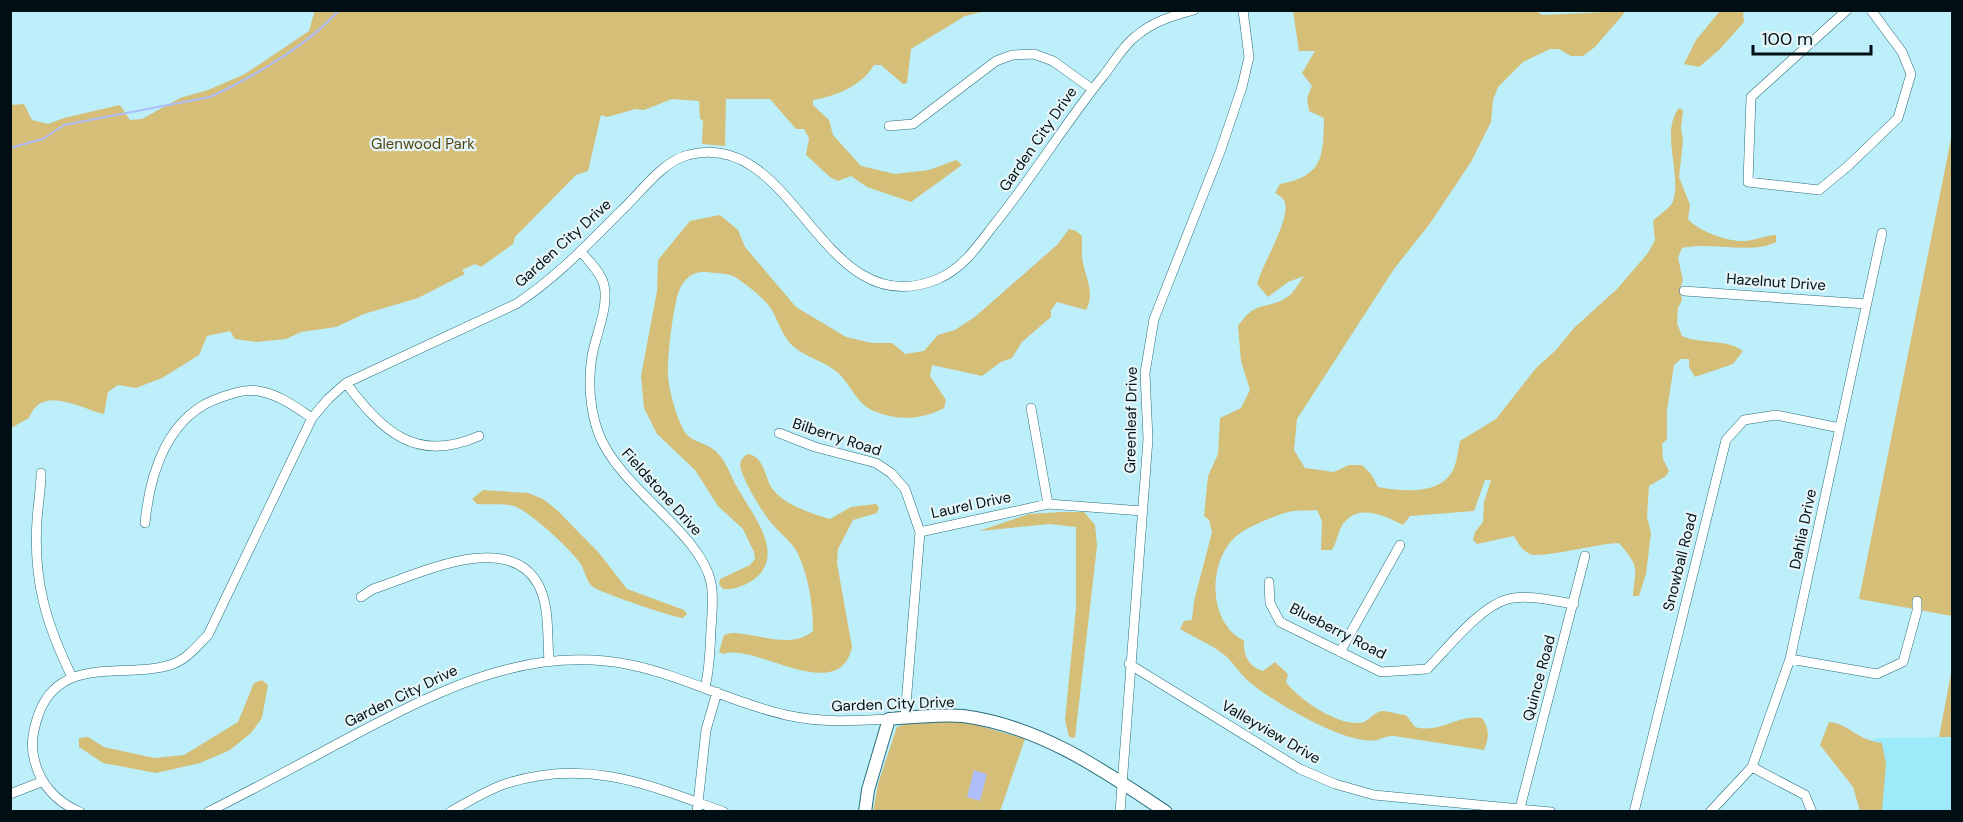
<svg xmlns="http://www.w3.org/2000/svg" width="1963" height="822" font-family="'DM Sans',sans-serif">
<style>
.built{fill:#9deafa}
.green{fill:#d5be78}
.water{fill:#adbefb}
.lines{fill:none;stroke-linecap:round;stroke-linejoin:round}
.stream{stroke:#adbefb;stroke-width:2}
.street-casing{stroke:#286e7b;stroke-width:10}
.secondary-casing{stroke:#286e7b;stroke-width:14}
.street{stroke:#fff;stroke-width:9}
.secondary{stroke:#fff;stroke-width:12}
.labels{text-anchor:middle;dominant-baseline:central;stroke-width:4.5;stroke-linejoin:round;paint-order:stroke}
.street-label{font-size:15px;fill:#000f13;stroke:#e5f5f8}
.park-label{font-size:15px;fill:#534410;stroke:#e5f5f8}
</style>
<rect width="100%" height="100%" fill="#bceff9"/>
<path class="built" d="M1952 737V811L1868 812 1873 738Z"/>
<path class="green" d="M315 10H986V11L965 16 911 49 907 83 903 84 881 65H874C862 86 836 96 813 100V105L829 120 833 135 861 166 895 174 929 170 956 160 962 165 911 202 867 187 851 176 838 181 830 177 806 155 809 138 804 129H796L770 99H726L725 146 702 144 703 120 700 119 699 101 672 99 644 110 636 109 607 117 601 115 588 171 576 175 515 237 513 244 481 267 475 264 462 270 465 274 418 298 364 314 336 327 301 332 286 339 256 342 235 339 230 331 207 336 199 355 162 378 136 388 118 385 108 392 104 414C79 408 42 384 29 418L11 428V105L24 104 32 120 48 124 64 118 120 105 130 120 142 119 180 98 208 90 245 74 309 31Z
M1533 10 1543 15 1626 11 1595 47 1583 56H1571L1559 49H1550L1523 62 1498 87 1493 100 1491 122 1471 162 1431 222 1394 269 1297 419 1294 450 1305 468 1334 472 1349 465H1362L1371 474 1378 487C1401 491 1440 496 1453 470 1457 462 1458 450 1460 441L1496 419 1536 368 1556 350 1574 328 1617 289 1648 253 1655 240 1653 221C1659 214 1671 208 1673 201 1682 174 1660 132 1679 108L1683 110 1681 128 1683 141 1679 177 1690 205 1688 219C1698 231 1728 242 1744 241 1755 241 1765 235 1776 235V242C1752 255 1712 241 1682 248L1678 258 1683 280 1680 289 1682 300 1678 308 1677 323 1682 336C1702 345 1725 338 1743 351L1733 364 1695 377 1689 367V359H1681L1674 365 1667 410V439L1662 444 1663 459 1669 471 1666 476 1649 486 1647 517 1651 533 1646 574 1639 596H1633C1635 566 1641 569 1619 543 1600 543 1541 559 1530 554 1521 550 1519 544 1514 536L1477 544 1473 540 1475 532 1483 522 1484 502 1491 480H1485L1474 511 1410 516 1403 525C1384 515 1358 503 1343 524 1338 531 1337 542 1332 550H1321L1322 521 1317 510C1310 511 1302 510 1294 511 1283 512 1249 526 1239 534 1213 553 1208 601 1227 626 1231 633 1238 637 1244 641 1243 655 1249 667 1263 671L1275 662 1288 674 1286 682C1298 699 1337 725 1359 723 1369 723 1373 711 1383 711 1390 711 1399 715 1406 715L1415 727C1442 734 1456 714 1482 718 1490 729 1489 738 1484 750L1394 736C1386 736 1383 738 1377 740 1347 746 1275 703 1252 684 1242 677 1236 666 1227 657 1213 645 1195 638 1180 629L1184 621 1192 620 1194 601 1212 532 1209 520 1204 516 1208 476 1218 454 1220 418 1241 408 1250 390 1241 361 1238 326C1257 299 1263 311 1286 298 1294 293 1299 283 1304 276L1288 282 1268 297 1257 284C1262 265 1290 220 1285 203 1284 198 1280 196 1275 193L1280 184C1324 176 1323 156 1324 118L1309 111 1307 98 1312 86 1302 73 1315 51H1299L1293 11Z
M1720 11H1743L1744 22 1719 50 1699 67 1684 64 1696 40Z
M1952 134V616L1859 599Z
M720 215 738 230 745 247 796 307 846 337 872 343H892L905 354 924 351 938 335 955 330 976 316 1058 244 1069 229 1076 231 1082 236C1082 243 1082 250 1082 257 1084 275 1096 292 1086 310L1057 302 1051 310V317L1022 342 1012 358 1001 362 982 376 932 365 930 376 946 400 944 408C922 420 897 421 874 411 856 404 851 384 837 372 824 361 807 358 794 347 784 339 779 324 773 312 768 301 744 282 733 276 726 273 714 273 706 272 693 271 684 278 679 291 673 307 667 358 668 376 669 391 676 415 683 429 691 445 709 440 721 457 728 466 732 479 738 489 753 515 787 556 753 580 744 586 734 590 723 589L719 584 720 579 750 565 755 559 754 552 743 529 718 506 695 470 657 434 644 408 641 376 657 291 658 260 690 221Z
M747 454C763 455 765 476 771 487 782 504 812 514 830 519L851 507 876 504 879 508 877 513 853 520 838 549 837 563 852 647C839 707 755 642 723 654L719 652 724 635 731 633C757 633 792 650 813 631 813 605 809 578 798 554 793 543 782 535 774 526 764 516 742 479 740 465 740 460 744 457 747 454Z
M483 490 528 493 543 499 557 510 599 553 627 589 684 610 687 614 683 618C672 617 602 593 593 587 586 582 585 570 580 563 568 547 532 513 514 506 503 503 488 505 477 504L472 499Z
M1062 512H1084L1095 525 1097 546 1075 738 1069 737 1065 720 1076 608V527L1050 524 979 531 1029 514Z
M1952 668V737H1939Z
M262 680 268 685 262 718 251 733 230 750 200 763 156 773 103 763 79 747V738L88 737 104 747 154 758 184 755 238 722 254 683Z
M960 720 1025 739 1000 811 873 812 878 784 897 727 915 721Z
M1829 722C1850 724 1856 740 1882 743L1886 764 1882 811H1860L1853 787 1820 745Z"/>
<path class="water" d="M974 770 987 774 980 801 967 797Z"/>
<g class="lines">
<path class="stream" d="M10 148 43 139 64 125 210 97C250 79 311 43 339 10"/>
<defs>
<path id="street" d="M1847 10 1751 97 1748 182 1819 190 1848 166 1898 118 1911 74 1902 52 1871 10
M889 126 913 124 996 61 1012 55 1034 54 1053 61 1092 89
M581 251C588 261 601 272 604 285 609 307 596 334 592 356 588 381 590 409 598 432 619 489 701 532 711 583 714 598 712 614 711 629 710 648 710 668 705 687
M1684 291 1867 304
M346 383C382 431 416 464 479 436
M1031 408 1048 504
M779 433 815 447 876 463 891 473 905 489 920 532 905 717
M41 473C41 489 38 504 37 520 33 580 46 624 72 677
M145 523C150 472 168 414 222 397 236 392 249 388 263 392 281 396 297 408 312 418
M920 532 1048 504 1143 511
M1269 582 1270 603 1280 622 1381 672 1427 669C1448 648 1479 607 1508 599 1528 594 1554 601 1574 604
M361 597 373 589C417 575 507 529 538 584 550 606 547 637 549 661
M1340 652 1400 545
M1790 659 1877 674 1903 662 1917 611V601
M1129 664 1300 769 1335 784 1374 795 1551 812
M1752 767 1805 795 1812 812
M10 794 41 782
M1520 808 1585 556
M80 812C56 802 39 783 34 758 30 744 34 727 39 713 62 653 128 680 173 664 187 659 198 645 208 635L312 418 328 399 346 383 516 304C556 278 589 243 622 210 641 192 663 161 688 155 797 126 820 328 938 279 963 268 977 247 993 226 1033 177 1065 123 1104 75 1114 62 1123 46 1136 36 1154 21 1172 16 1194 10
M208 812C258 787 307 760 356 734 442 689 530 644 631 665 684 676 733 703 786 715 821 723 854 721 889 719
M450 812C468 802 488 789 508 783 588 758 650 785 724 812
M697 812 706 730 717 692
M1120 812 1148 439 1145 373 1154 319 1220 152 1242 87 1249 57 1243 10
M1634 812 1726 440 1744 420 1776 415 1840 428
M1710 812 1752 767 1790 659 1882 233"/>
<path id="secondary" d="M865 812 868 790 889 719C913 717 940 714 963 716 1040 726 1103 770 1166 812"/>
</defs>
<use href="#street" class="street-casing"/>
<use href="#secondary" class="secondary-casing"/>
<use href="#street" class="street"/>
<use href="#secondary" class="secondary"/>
</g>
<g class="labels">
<g class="street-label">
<text transform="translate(1038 139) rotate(-55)">Garden City Drive</text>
<text transform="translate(563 243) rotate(-42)">Garden City Drive</text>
<text transform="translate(1776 282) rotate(4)">Hazelnut Drive</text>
<text transform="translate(1131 420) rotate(-89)">Greenleaf Drive</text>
<text transform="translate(837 437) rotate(18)">Bilberry Road</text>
<text transform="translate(662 492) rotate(48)">Fieldstone Drive</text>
<text transform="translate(971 505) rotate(-12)">Laurel Drive</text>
<text transform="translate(1803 529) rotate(-78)">Dahlia Drive</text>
<text transform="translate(1680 562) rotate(-76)">Snowball Road</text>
<text transform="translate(1338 631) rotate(27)">Blueberry Road</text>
<text transform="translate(1539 678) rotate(-75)">Quince Road</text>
<text transform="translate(401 696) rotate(-26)">Garden City Drive</text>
<text transform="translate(893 704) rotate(-2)">Garden City Drive</text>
<text transform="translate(1271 732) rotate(30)">Valleyview Drive</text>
</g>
<g class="park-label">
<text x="423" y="144">Glenwood Park</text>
</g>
</g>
<rect width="1963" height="822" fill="none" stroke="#000f13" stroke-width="24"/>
<path d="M1753 45v9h118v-9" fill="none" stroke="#000f13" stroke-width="3"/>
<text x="1762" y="45" font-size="18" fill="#000f13" stroke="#e5f5f8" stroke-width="4.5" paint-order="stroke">100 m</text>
</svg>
